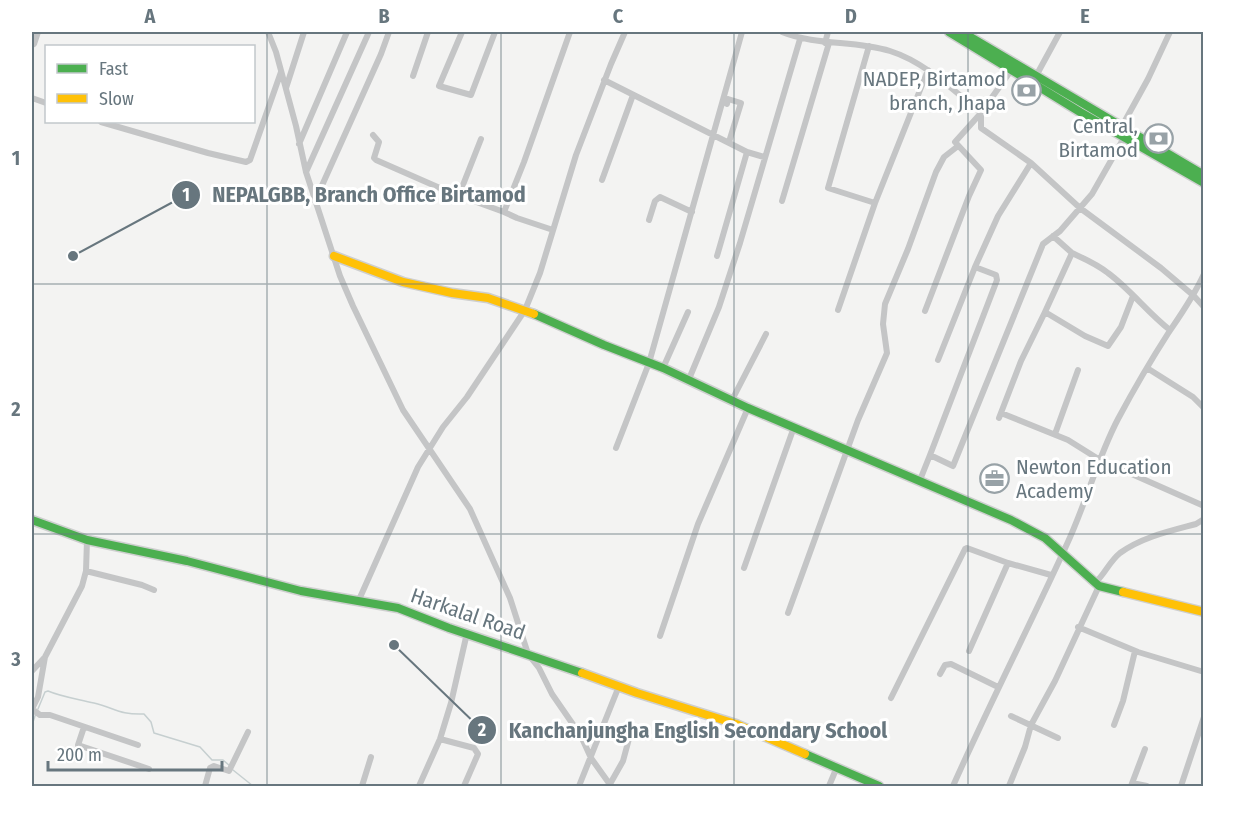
<svg xmlns="http://www.w3.org/2000/svg" width="1235" height="818" font-family="'Fira Sans Condensed',sans-serif">
<style>
.lines{fill:none;stroke-linecap:round;stroke-linejoin:round}
.stream{stroke:#c6cfd0;stroke-width:1.5}
.fast-casing{stroke:#cecfcf;stroke-width:11}
.slow-casing{stroke:#cecfcf;stroke-width:11}
.street{stroke:#c4c5c6;stroke-width:6}
.fast{stroke:#4caf50;stroke-width:8}
.slow{stroke:#ffc107;stroke-width:8}
.grid{fill:none;stroke:#67767e;stroke-width:1.5;stroke-opacity:0.55}
.labels{text-anchor:middle;dominant-baseline:central;stroke-width:6;stroke-linejoin:round;paint-order:stroke}
.poi-label{font-size:21px;fill:#67767e;stroke:#fff;text-anchor:end}
.street-label{font-size:21px;fill:#67767e;stroke:#fff}
.leader{fill:none;stroke:#67767e;stroke-width:2}
.callout-dot{fill:#67767e;stroke:#fff;stroke-width:2}
.mark-label{font-size:18px;text-anchor:middle;font-weight:bold;fill:#fff}
.callout-label{font-size:22px;text-anchor:middle;font-weight:bold;fill:#67767e;stroke:#fff;stroke-width:6;stroke-linejoin:round;paint-order:stroke}
.neatline{fill:none;stroke:#67767e;stroke-width:2}
.grid-label{font-size:20px;text-anchor:middle;font-weight:bold;fill:#67767e}
</style>
<rect width="100%" height="100%" fill="#f3f3f2"/>
<g class="lines">
<path class="stream" d="M38 709 45 692 48 691C62 697 78 699 94 703 115 708 119 715 144 714L151 722 154 733 200 747 212 760H223L230 766
M32 725 36 713
M233 770 253 786"/>
<defs>
<path id="fast" d="M949 32 1080 112 1204 183
M962 32 1204 175
M534 314 604 345 663 368 748 408 1011 520 1045 538 1099 586 1123 592
M32 520 87 540 187 561 301 591 398 608 449 628 582 673
M805 754 879 786"/>
<path id="slow" d="M334 256 403 282 452 293 488 298 534 314
M1123 592 1204 612
M582 673 637 693 736 724 805 754"/>
</defs>
<use href="#fast" class="fast-casing"/>
<use href="#slow" class="slow-casing"/>
<path class="street" d="M268 32 276 52 296 126 306 172 340 276 353 306 403 410 470 509 510 598 528 654 539 668 552 694 581 736 591 758 611 786
M462 32 439 86 471 95 495 32
M782 32C817 46 854 40 890 51 925 62 953 90 981 113V128L1031 163 1080 208 1161 268 1194 296 1204 307
M32 43 34 44 38 32
M825 43 828 32
M869 46 828 188 875 203
M413 76 428 32
M1036 76 1060 32
M604 80 747 152
M286 88 304 32
M32 98 46 103
M727 104 728 99 741 103 729 142
M101 122 208 153 246 162 250 160 281 72
M1121 128 1148 79 1170 32
M373 135 379 142 374 158 376 160 449 192 504 212
M299 144 347 32
M306 172 369 32
M602 180 633 95
M459 195 481 139
M315 201 381 54 389 32
M782 201 829 43
M649 220 655 201 660 197 692 212
M553 230 517 218 504 212 524 162 570 32
M1053 236 1072 253 1045 312 1085 336 1108 346 1121 327 1133 296
M1072 253C1085 259 1097 264 1108 273 1131 290 1148 313 1170 330
M717 256 747 152 764 157
M975 267 998 216 1031 163
M838 310 875 203 928 70
M925 311 969 196 981 170 955 142 981 113 1012 69
M663 368 688 312
M1147 368 1193 397 1204 408
M689 379 719 307 740 243 800 39
M732 400 766 334
M1001 413 1068 440 1100 460 1204 506
M999 418 1021 361 1045 312
M1055 434 1078 370
M616 448 649 363 742 32
M930 455 997 280 996 275 975 267 938 360
M920 480 930 455 953 466 1043 244 1060 231 1092 194 1125 136
M744 568 794 427
M86 571 142 585 154 590
M1095 583C1105 574 1109 562 1120 553 1142 537 1170 531 1196 524L1204 519
M358 602 418 467 443 427 467 397 525 310 540 273 576 155 611 64 625 32
M788 613 858 420 887 353 883 324 885 304 908 249 936 172 944 157 958 146
M1078 627 1138 652 1204 672
M660 636 698 524 748 408
M969 651 1008 563
M45 657 38 697 32 709 40 715H50L138 745
M32 671 45 657 82 586 86 571 87 540
M940 674 945 665 951 664 998 687
M891 698 965 549 967 548 1008 563 1051 575
M1011 716 1058 738
M1114 725 1123 701 1135 651
M84 727 78 745 149 769
M440 739 474 748 478 754 464 786
M1132 783 1147 786
M610 784 623 761 630 735
M205 786 210 768 214 766 229 771 248 732
M362 786 371 757
M419 786 440 739 451 703 467 633
M579 786 619 686
M829 786 837 767
M953 786C989 705 1030 625 1067 544 1087 501 1097 459 1118 419 1134 389 1151 360 1169 332 1182 313 1194 296 1204 274
M1009 786 1025 747 1031 725 1055 681 1099 586
M1131 786 1145 749
M1181 786 1204 717"/>
<use href="#fast" class="fast"/>
<use href="#slow" class="slow"/>
</g>
<path class="grid" d="M267 32V786M501 32V786M734 32V786M968 32V786M32 284H1204M32 534H1204"/>
<defs>
<symbol id="bank-ring" viewBox="-11 -11 22 22"><circle r="9.5" fill="#fff" stroke="#98a2a7" stroke-width="1.5"/><path d="M-6-4H6V4H-6ZM0-2.3a2.3 2.3 0 1 0 0 4.6a2.3 2.3 0 1 0 0-4.6Z" fill="#98a2a7"/></symbol>
<symbol id="office-ring" viewBox="-11 -11 22 22"><circle r="9.5" fill="#fff" stroke="#98a2a7" stroke-width="1.5"/><path d="M-6-3h4V-5.5h4V-3h4V5H-6ZM-1-4.5V-3h2v-1.5ZM-6 0V1H6V0Z" fill="#98a2a7"/></symbol>
</defs>
<g fill-rule="evenodd">
<use href="#bank-ring" x="1010" y="74" width="33" height="33"/>
<use href="#bank-ring" x="1142" y="122" width="33" height="33"/>
<use href="#office-ring" x="978" y="462" width="33" height="33"/>
</g>
<g class="labels">
<g class="poi-label">
<text x="1006" y="79">NADEP, Birtamod<tspan x="1006" dy="24">branch, Jhapa</tspan></text>
<text x="1138" y="126">Central,<tspan x="1138" dy="24">Birtamod</tspan></text>
<text x="1016" y="467" text-anchor="start">Newton Education<tspan x="1016" dy="24">Academy</tspan></text>
</g>
<g class="street-label">
<text transform="translate(468 614) rotate(19)">Harkalal Road</text>
</g>
</g>
<path class="leader" d="M73 256L186 195M394 645L482 730"/>
<g class="callout-dot">
<circle cx="73" cy="256" r="6"/>
<circle cx="394" cy="645" r="6"/>
<circle cx="186" cy="195" r="15"/>
<circle cx="482" cy="730" r="15"/>
</g>
<g class="mark-label">
<text x="186" y="201">1</text>
<text x="482" y="736">2</text>
</g>
<g class="callout-label">
<text x="369" y="202">NEPALGBB, Branch Office Birtamod</text>
<text x="698" y="738">Kanchanjungha English Secondary School</text>
</g>
<rect width="1235" height="818" fill="none" stroke="#ffffff" stroke-width="66"/>
<rect x="45" y="45" width="210" height="78" fill="#ffffff" stroke="#c2c8cb" stroke-width="1.5"/>
<rect x="57" y="64" width="30" height="9" fill="#4caf50" stroke="#c2c8cb" stroke-width="1.5"/>
<text x="99" y="75" font-size="18" fill="#67767e">Fast</text>
<rect x="57" y="94" width="30" height="9" fill="#ffc107" stroke="#c2c8cb" stroke-width="1.5"/>
<text x="99" y="105" font-size="18" fill="#67767e">Slow</text>
<path d="M48 761v9h174v-9" fill="none" stroke="#67767e" stroke-width="3"/>
<text x="57" y="761" font-size="18" fill="#67767e" stroke="#ffffff" stroke-width="4.5" paint-order="stroke">200 m</text>
<rect x="33" y="33" width="1169" height="752" class="neatline"/>
<g class="grid-label">
<text x="150" y="23">A</text>
<text x="384" y="23">B</text>
<text x="618" y="23">C</text>
<text x="851" y="23">D</text>
<text x="1085" y="23">E</text>
<text x="16" y="165">1</text>
<text x="16" y="416">2</text>
<text x="16" y="666">3</text>
</g>
</svg>
